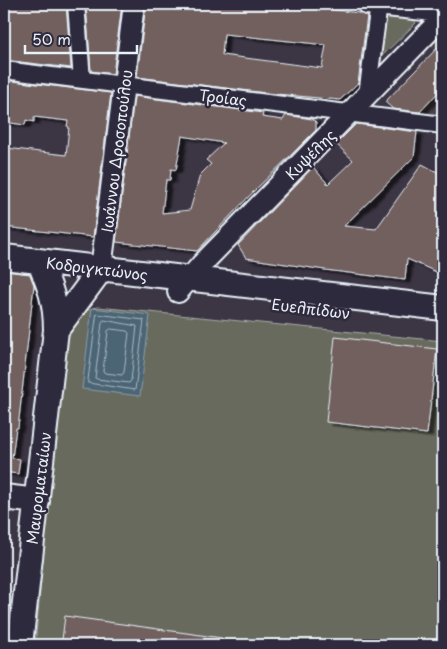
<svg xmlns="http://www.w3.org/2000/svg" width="447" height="649" font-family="'Playpen Sans',sans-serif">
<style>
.built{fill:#4c424c}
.green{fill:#686b5d;stroke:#a8aeaa}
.water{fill:#4c6575;stroke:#8a9da9}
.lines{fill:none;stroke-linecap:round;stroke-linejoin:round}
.shore{stroke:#aab9c4;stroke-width:1}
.building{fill:#72605e;stroke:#e8f1f8;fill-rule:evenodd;filter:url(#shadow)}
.minor-casing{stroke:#e8f1f8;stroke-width:20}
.tertiary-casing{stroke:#e8f1f8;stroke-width:24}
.secondary-casing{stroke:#e8f1f8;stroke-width:28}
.minor{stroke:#2f2a3d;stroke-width:16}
.tertiary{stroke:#2f2a3d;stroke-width:20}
.secondary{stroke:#2f2a3d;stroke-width:24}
.labels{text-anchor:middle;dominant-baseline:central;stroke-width:5;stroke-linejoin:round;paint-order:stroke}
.street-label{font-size:15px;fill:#e8f1f8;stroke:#2f2a3d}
</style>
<defs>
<filter id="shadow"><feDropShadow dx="5.5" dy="3" stdDeviation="1" flood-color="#0009"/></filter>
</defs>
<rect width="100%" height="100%" fill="#3c3544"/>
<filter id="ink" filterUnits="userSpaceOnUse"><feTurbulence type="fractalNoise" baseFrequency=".02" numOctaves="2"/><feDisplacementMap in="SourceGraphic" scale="10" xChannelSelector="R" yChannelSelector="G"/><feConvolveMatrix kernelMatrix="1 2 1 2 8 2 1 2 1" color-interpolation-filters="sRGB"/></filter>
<g filter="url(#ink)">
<path class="built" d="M443 33V116L395 110 385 102 435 50 431 45Z"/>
<path class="green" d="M388 15 413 19 416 23 383 55 382 54 384 25Z
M98 307 443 341V645H35L64 334C74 321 81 309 98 307Z"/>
<path class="water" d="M92 308 150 315 140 396 82 389Z"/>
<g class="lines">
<path class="shore" d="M97 314 144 320 135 390 88 383Z
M104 320 137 326 131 381 129 383 97 379 95 378 102 323Z
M111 329 127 331 129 333 124 372 122 375 105 373 103 371 108 331Z"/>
</g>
<path class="building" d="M4 4H66L71 68 4 60Z
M86 4H122L113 74 91 71Z
M146 4H289L359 13 367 16 358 83 340 100 266 93 137 77ZM224 34 326 45 322 68 222 55Z
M443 42V87L420 112 393 109 385 102Z
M4 80 111 93 93 237 4 227V179L6 148 66 155 69 127 67 126 68 121 34 117V122L26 120 25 125 4 122Z
M134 96 263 113 262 117 283 120 286 115 312 119 316 122V130L290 156 255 190 197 251 116 242ZM182 136 224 143 206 160 211 164 200 175 190 210 162 213 166 180H170L171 169 176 170Z
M356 124 417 132 414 157 344 226 376 229 422 164 443 175V275L407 259 405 280 325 270 246 258 238 245 313 167 328 184 353 160 336 144Z
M4 271 30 274 34 285 18 428H16L12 458 20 459 18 474 4 472Z
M335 337 437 349 427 434 326 422Z
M65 616 222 638V645H96L62 640Z"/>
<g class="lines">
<defs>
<path id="minor" d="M76 4 82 80
M4 70 443 125
M367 95 379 4"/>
<path id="tertiary" d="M367 4 443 12
M101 269 134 4
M178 292 201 265 443 17"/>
<path id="secondary" d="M4 257 443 308
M56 330 101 269
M4 497 37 501
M20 645 56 330C56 302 50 286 39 261"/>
</defs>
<use href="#minor" class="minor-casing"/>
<use href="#tertiary" class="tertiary-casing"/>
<use href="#secondary" class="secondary-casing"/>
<use href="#minor" class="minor"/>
<use href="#tertiary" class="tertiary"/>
<use href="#secondary" class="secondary"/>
</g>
</g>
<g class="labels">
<g class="street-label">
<text transform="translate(223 97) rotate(7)">Τροίας</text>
<text transform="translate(116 151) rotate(-83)">Ιωάννου Δροσοπούλου</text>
<text transform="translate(310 154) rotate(-45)">Κυψέλης</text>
<text transform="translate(97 268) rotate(7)">Κοδριγκτώνος</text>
<text transform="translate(311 308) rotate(7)">Ευελπίδων</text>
<text transform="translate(38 488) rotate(-83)">Μαυροματαίων</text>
</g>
</g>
<rect width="447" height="649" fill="none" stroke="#2f2a3d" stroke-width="20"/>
<rect x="10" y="10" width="427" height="629" fill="none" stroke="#e8f1f8" stroke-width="2" filter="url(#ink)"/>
<path d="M25 45v8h112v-8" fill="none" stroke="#e8f1f8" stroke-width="2.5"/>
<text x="32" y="45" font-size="15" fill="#e8f1f8" stroke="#2f2a3d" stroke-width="4" paint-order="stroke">50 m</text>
</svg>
